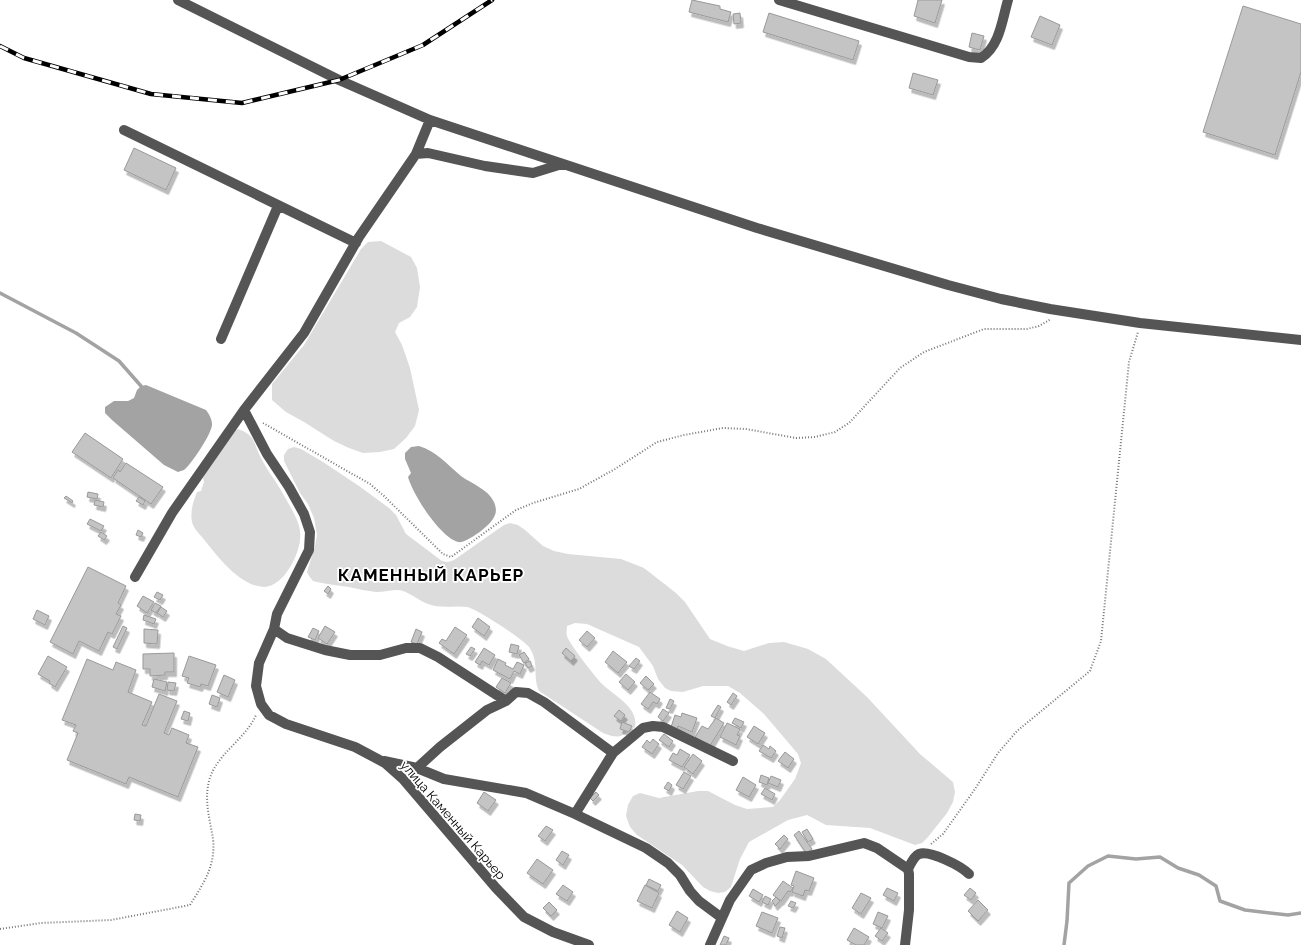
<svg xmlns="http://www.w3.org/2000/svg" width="1301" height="945" font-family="Raleway,sans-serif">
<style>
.green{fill:#dcdcdc}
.water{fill:#a3a3a3}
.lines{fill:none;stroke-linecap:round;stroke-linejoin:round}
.stream{stroke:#a3a3a3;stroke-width:3.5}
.building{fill:#c4c4c4;stroke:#999;filter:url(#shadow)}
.path{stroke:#777;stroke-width:2;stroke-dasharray:1 2;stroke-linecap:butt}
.minor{stroke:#555;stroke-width:10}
.rail-casing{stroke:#000;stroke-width:4.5}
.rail{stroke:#fff;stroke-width:3;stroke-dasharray:9;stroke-linecap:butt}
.labels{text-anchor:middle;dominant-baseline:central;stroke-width:3.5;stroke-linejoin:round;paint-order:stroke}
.street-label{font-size:13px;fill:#000;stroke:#fff}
.district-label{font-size:17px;font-weight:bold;letter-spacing:1px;fill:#000;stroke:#fff}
</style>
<defs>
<filter id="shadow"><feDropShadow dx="2.5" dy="4.5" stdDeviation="0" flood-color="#0004"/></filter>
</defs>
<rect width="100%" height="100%" fill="#fff"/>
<path class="green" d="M381 241 411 257 417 268 420 287 417 307 410 317 399 323 395 332 402 345 410 368 419 410 415 426 406 438 394 449 380 452 363 453 349 448 334 441 304 422 286 412 272 400V384L304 345 361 249 368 242Z
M238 429C243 431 248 433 251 437 255 442 257 450 260 456 265 467 273 477 279 487 285 498 299 519 300 531 303 549 285 587 264 587 240 586 220 559 206 542 201 535 194 530 192 522 190 512 193 502 197 492L201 491 204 482 203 478 206 472 233 432Z
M294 447 301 449 323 462 359 486 389 508 396 515 406 534 442 561 448 562 454 560 504 525 510 523 518 525 525 530 543 546 554 551 568 554 621 559 644 568 676 593 685 602 710 639 727 646 744 651 769 643 784 642 808 649 826 659 867 697 920 754 953 782 955 792 953 802 947 813 928 837 922 843 915 845 870 828 826 825 807 815 788 820 749 842 740 859 731 887 725 892 718 893 710 891 703 887 682 865 637 835 630 827 626 816 628 805 633 796 640 793 659 798 698 791H708L735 805 747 809 773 807 780 800 795 779 801 763 798 754 764 714 740 693 728 686H703L683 692 671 691 665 688 658 679 653 666 639 647 587 624 575 623 567 626C567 629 566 633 567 636 570 645 594 675 601 683 613 695 639 707 635 727 622 736 620 740 603 733L539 691C532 675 540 663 529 647 523 639 477 609 467 607 455 605 441 609 428 604 419 601 407 590 398 590 391 590 384 592 376 592 367 591 358 589 349 587 337 585 325 584 313 581L309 576 307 572 315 546 317 535 314 518 308 504 300 493 284 461V455L288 449Z"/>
<path class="water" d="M146 385 206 410C209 414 212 419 212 424 213 432 191 465 184 470 182 471 180 471 178 472L164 465 112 420 105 413V407L114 401H128L134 398 137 390 141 386Z
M419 446C436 451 448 465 461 476 472 484 488 489 494 502 496 507 497 512 494 517 491 525 466 544 458 542 440 537 413 495 408 477L411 473 405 459V453L411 447Z"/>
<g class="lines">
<path class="stream" d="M0 293 76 333 119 361 141 386
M1064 945 1067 921 1069 883 1088 866 1108 856 1136 859 1160 857 1178 868 1199 875 1216 886 1220 901 1245 910 1288 915 1301 913"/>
</g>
<path class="building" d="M692 0 720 6V9L731 12 728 22 689 12Z
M918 0H942L935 23 914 16Z
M1243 6 1301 24V72L1275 155 1203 132Z
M740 13 741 23 734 24 733 14Z
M769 13 859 41 853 60 763 32Z
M1040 16 1060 25 1052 45 1031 37Z
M972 33 984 36 980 50 969 47Z
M913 73 938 80 933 95 909 88Z
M134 148 176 168 166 190 124 170Z
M85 433 123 459 111 478 72 452Z
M126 463 163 487 151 504 113 478 118 470 120 472Z
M88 492 98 494 97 499 87 497Z
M66 496 73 501 72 503 64 498Z
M139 497 145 501 143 505 136 501Z
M95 500 104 502 103 507 94 505Z
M90 519 104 526 101 531 87 524Z
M138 530 143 533 141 537 136 535Z
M101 532 107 536 104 540 98 536Z
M88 567 126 586 118 603 121 605 116 614 121 616 112 634 108 632 99 651 79 641 73 654 50 642Z
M328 586 331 589 328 594 324 591Z
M157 592 163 595 160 600 154 597Z
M143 596 154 602 147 613 137 606Z
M155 603 161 606 156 613 151 610Z
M161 607 167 611 163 617 157 613Z
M37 610 49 616 45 625 33 619Z
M144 615 156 619 154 624 143 620Z
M478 618 490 627 484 636 472 627Z
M123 626 127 628 117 649 113 647Z
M325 626 335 632 327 644 318 638Z
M455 627 467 635 454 654 439 643 442 639 446 641Z
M313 628 319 631 315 640 308 637Z
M144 629 158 630 157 644 144 643Z
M416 629 422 632 417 644 411 642Z
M587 631 595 638 587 647 579 640Z
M511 644 519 646 517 654 509 652Z
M471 647 475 649 470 656 466 654Z
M484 648 495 655 489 665 482 661 480 665 475 662Z
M566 648 575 656 571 661 562 653Z
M613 651 627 662 618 673 605 662Z
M524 652 529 659 524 663 519 655Z
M174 653V672H165V675L150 676V669H143V654Z
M48 656 67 667 55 687 49 683 50 681 38 674Z
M189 656 216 665 208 686 201 684 200 687 187 683 189 678 182 676Z
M636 658 640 661 634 669 629 666Z
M87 659 113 670 116 662 136 670 128 692 152 702 142 725 146 726 159 694 177 701 164 733 169 735 172 728 189 735 186 743 198 747 178 797 129 777 126 784 67 760 78 733 73 731 76 725 62 720Z
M498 659 506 663 505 665 513 669 517 662 524 665 520 674 514 671 510 679 493 670Z
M530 661 532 666 528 668 525 663Z
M626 674 635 682 628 690 619 682Z
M224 675 235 680 228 697 217 692Z
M646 676 654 684 648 690 640 683Z
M502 678 511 683 505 693 496 687Z
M154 679 167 682 165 691 152 687Z
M168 682 176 683 174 691 167 690Z
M650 692 660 699 657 704 653 702 648 709 641 704Z
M733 693 737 696 731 705 727 702Z
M212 695 220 698 217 707 209 704Z
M670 699 674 701 670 709 666 708Z
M718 705 721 707 715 718 711 716Z
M663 709 669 713 663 721 658 717Z
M619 710 625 715 621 721 614 716Z
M184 711 190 713 188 721 181 719Z
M682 713 697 718 692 732 678 726 677 729 671 727 675 715 681 717Z
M716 718 724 723 710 746 695 737 702 726 708 729Z
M735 718 744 722 741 728 732 723Z
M622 722 632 726 629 732 620 729Z
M727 723 740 729 737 735 740 736 736 745 720 737Z
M754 726 765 733 758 744 747 737Z
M664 734 673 741 669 747 659 740Z
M653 739 659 744 652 754 642 747 647 740 650 743Z
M763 745 769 749 770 746 776 751 771 758 759 751Z
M680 749 690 755 682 767 669 760 673 753 677 755Z
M785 752 794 759 788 768 778 761Z
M693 754 702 761 693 774 684 767Z
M684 772 691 776 683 789 676 785Z
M761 775 769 778 767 785 759 782Z
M771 776 781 780 778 787 768 783Z
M743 777 756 785 749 797 736 790Z
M668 782 672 785 669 791 664 788Z
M765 788 775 794 772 800 761 794Z
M484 792 496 800 488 811 477 803Z
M596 792 599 795 593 801 590 798Z
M135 814 141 815 140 821 134 820Z
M546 826 553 830 545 841 538 836Z
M807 829 813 839 808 842 802 832Z
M799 831 812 849 806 853 794 835Z
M784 835 788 839 780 849 775 844Z
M562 851 569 855 563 865 556 860Z
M537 859 553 870 543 884 527 873Z
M796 871 814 878 809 891 805 890 803 896 792 892 794 886 791 885Z
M649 879 661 885 658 891 646 885Z
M783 881 793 888 790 892 788 891 781 901 773 895Z
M563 885 573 892 567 901 556 894Z
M645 885 659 893 652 908 637 901Z
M887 888 898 893 894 901 883 895Z
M970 888 976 893 971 900 964 895Z
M753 889 763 895 759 902 749 896Z
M861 893 871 898 861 914 852 908Z
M765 896 771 899 768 905 762 902Z
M776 897 780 901 775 906 772 901Z
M978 900 988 910 978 921 968 911Z
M791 901 796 903 793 908 788 906Z
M549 902 557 910 551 916 543 908Z
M677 911 688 918 680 932 669 925Z
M762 912 778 918 772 933 756 926Z
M878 912 888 916 882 928 873 924Z
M780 927 785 928 782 938 777 936Z
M854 928 869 937 864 945H856L847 940Z
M881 928 888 933 882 941 875 936Z
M724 936 729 938 726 945H720Z"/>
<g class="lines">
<path class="path" d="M263 423 370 484 384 496 443 554 451 557 516 510 533 503 579 489 615 469 657 442 684 435 723 428 746 429 796 438 815 437 835 432 849 423 900 368 924 352 984 329H1027L1039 326 1051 319
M931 844 943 834 975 789 998 753 1017 731 1090 671 1101 641 1129 362 1138 332
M0 929 41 923 111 920 190 905C203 884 216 866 213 839 210 820 204 801 209 781 216 754 245 740 256 715"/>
<path class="minor" d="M178 0 339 80 430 120 757 228 948 285 1001 299 1050 309 1140 323 1301 340
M779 0 969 57 981 58C1000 46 1002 20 1008 0
M124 130 356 243
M416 154 428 153 485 166 533 173 562 164
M221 339 278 206
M244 410 267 454 289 487 304 514 310 532 309 550 277 614 274 629 259 663 256 686 261 704 269 715 286 724 355 747 385 763 403 779 496 888 524 917 553 932 589 945
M135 577 172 513 244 410 304 333 359 237 416 154 430 120
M274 629 287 638 325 650 350 655H380L406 648H420L438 657 506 701
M384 761 417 768 444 779 526 793 575 814 646 848 668 863 680 875 690 891 699 901 722 918 710 945
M417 768 440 747 487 710 506 701 516 692 528 693 544 702 613 753
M575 814 613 753 643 728 653 726 663 727 733 761
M908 869C910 865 914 856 919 854 930 850 961 866 969 874
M722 918 730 900 751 870 766 863 787 857 809 856 864 843 877 848 908 869 909 874V910L905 945"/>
<defs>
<path id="rail" d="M0 46 24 58 151 94 242 103 339 80 423 45 492 0"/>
</defs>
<use href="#rail" class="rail-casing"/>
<use href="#rail" class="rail"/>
</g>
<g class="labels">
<g class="street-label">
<text transform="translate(453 820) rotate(49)">улица Каменный Карьер</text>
</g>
<g class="district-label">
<text x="431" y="575">КАМЕННЫЙ КАРЬЕР</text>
</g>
</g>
</svg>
